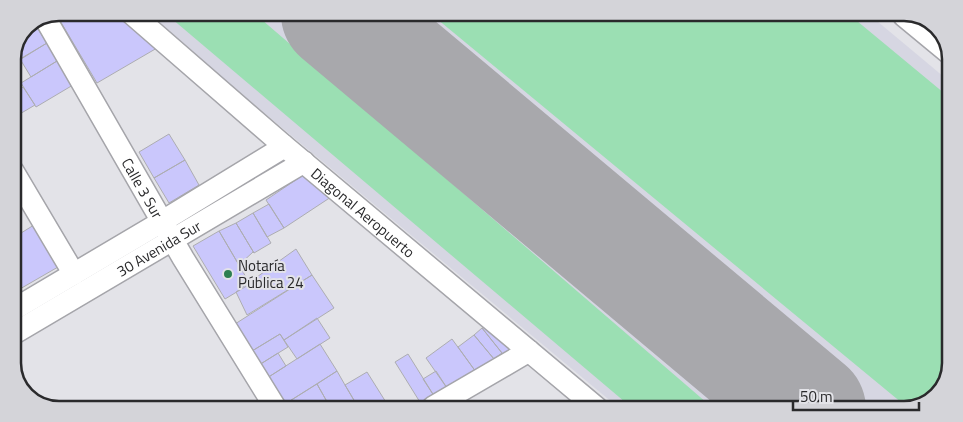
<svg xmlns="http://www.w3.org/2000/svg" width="963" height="422" font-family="'Titillium Web',sans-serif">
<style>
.built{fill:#d6d6e2}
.green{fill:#9bdfb3}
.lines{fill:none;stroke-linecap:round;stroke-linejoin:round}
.runway{stroke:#a8a8ac;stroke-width:114}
.building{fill:#cac7fc;stroke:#adadb1}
.minor-casing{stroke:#a5a5aa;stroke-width:24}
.minor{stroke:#fff;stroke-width:21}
.poi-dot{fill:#2d7f51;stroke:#e3e3e8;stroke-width:2}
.labels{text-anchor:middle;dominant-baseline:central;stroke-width:4;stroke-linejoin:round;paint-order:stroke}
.street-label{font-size:15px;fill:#2a2a2c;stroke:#e3e3e8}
.poi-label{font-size:15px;fill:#2a2a2c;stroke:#e3e3e8;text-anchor:start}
.rim{fill:none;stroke:#2a2a2c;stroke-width:2.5}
</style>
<rect width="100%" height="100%" fill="#e3e3e8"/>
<path class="built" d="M144 13 871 16 950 82 947 381 930 402 904 409 619 408Z"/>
<path class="green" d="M165 13H254L714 409 632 408Z
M431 14 851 16 950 98 947 381 930 402 908 408Z"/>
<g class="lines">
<path class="runway" d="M338 14 809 409"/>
</g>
<path class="building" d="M59 12 114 13 157 48 97 83 56 14Z
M34 23 47 43 13 64V56L26 26Z
M47 43 57 61 31 77 20 59Z
M57 61 73 85 36 107 21 83Z
M23 87 35 105 18 115 13 112V93Z
M169 134 185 160 154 178 139 152Z
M185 160 199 185 169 203 154 178Z
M303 175 331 197 284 228 266 200Z
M269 204 284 228 267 237 253 213Z
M253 213 271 243 254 253 236 223Z
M236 223 254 253 253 252 239 265 219 231Z
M34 225 58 267 13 293V238Z
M219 231 250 284 225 299 193 246Z
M296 249 312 275 247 315 236 292Z
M312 275 334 308 284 340 280 334 252 351 235 324Z
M317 318 330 338 297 359 284 340Z
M494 326 515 348 506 358 482 328Z
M482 328 502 353 494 359 474 335Z
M280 334 288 347 259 365 252 351Z
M474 335 494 359 476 372 458 347Z
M452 339 476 372 449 391 426 358Z
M320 344 337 371 285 404 267 378Z
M278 353 286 366 267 378 259 365Z
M408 354 436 399 423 407 395 362Z
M337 371 345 385 358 407H330L317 384Z
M436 371 449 391 436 399 423 379Z
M367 372 389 407H358L345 385Z
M317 384 330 407H287L285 404Z"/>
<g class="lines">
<defs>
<g id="minor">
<path id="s1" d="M131 13 283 145 597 408"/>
<path d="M904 16 950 54"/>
<path id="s2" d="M45 18 183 258 275 407"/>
<path d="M13 171 74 274"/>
<path d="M13 310 153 227 279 150 283 145"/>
<path id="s3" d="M13 334 304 162"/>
<path d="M433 407 529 351"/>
</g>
</defs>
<use href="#minor" class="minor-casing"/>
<use href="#minor" class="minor"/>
</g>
<circle class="poi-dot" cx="228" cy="274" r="5"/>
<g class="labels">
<g class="street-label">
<text stroke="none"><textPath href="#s2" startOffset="196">Calle 3 Sur</textPath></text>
<text stroke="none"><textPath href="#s1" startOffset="306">Diagonal Aeropuerto</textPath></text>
<text stroke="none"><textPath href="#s3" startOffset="169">30 Avenida Sur</textPath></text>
</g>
<g class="poi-label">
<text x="238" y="265">Notaría<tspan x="238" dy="17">Pública 24</tspan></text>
</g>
</g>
<path d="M0 0H963V422H0ZM59 21H904A38 38 0 0 1 942 59V363A38 38 0 0 1 904 401H59A38 38 0 0 1 21 363V59A38 38 0 0 1 59 21Z" fill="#d4d4d9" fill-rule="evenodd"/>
<path class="rim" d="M59 21H904A38 38 0 0 1 942 59V363A38 38 0 0 1 904 401H59A38 38 0 0 1 21 363V59A38 38 0 0 1 59 21Z"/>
<path d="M793 402v8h126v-8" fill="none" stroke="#2a2a2c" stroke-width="2.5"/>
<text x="800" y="402" font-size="15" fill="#2a2a2c" stroke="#e3e3e8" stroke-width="4" paint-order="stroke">50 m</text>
</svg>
